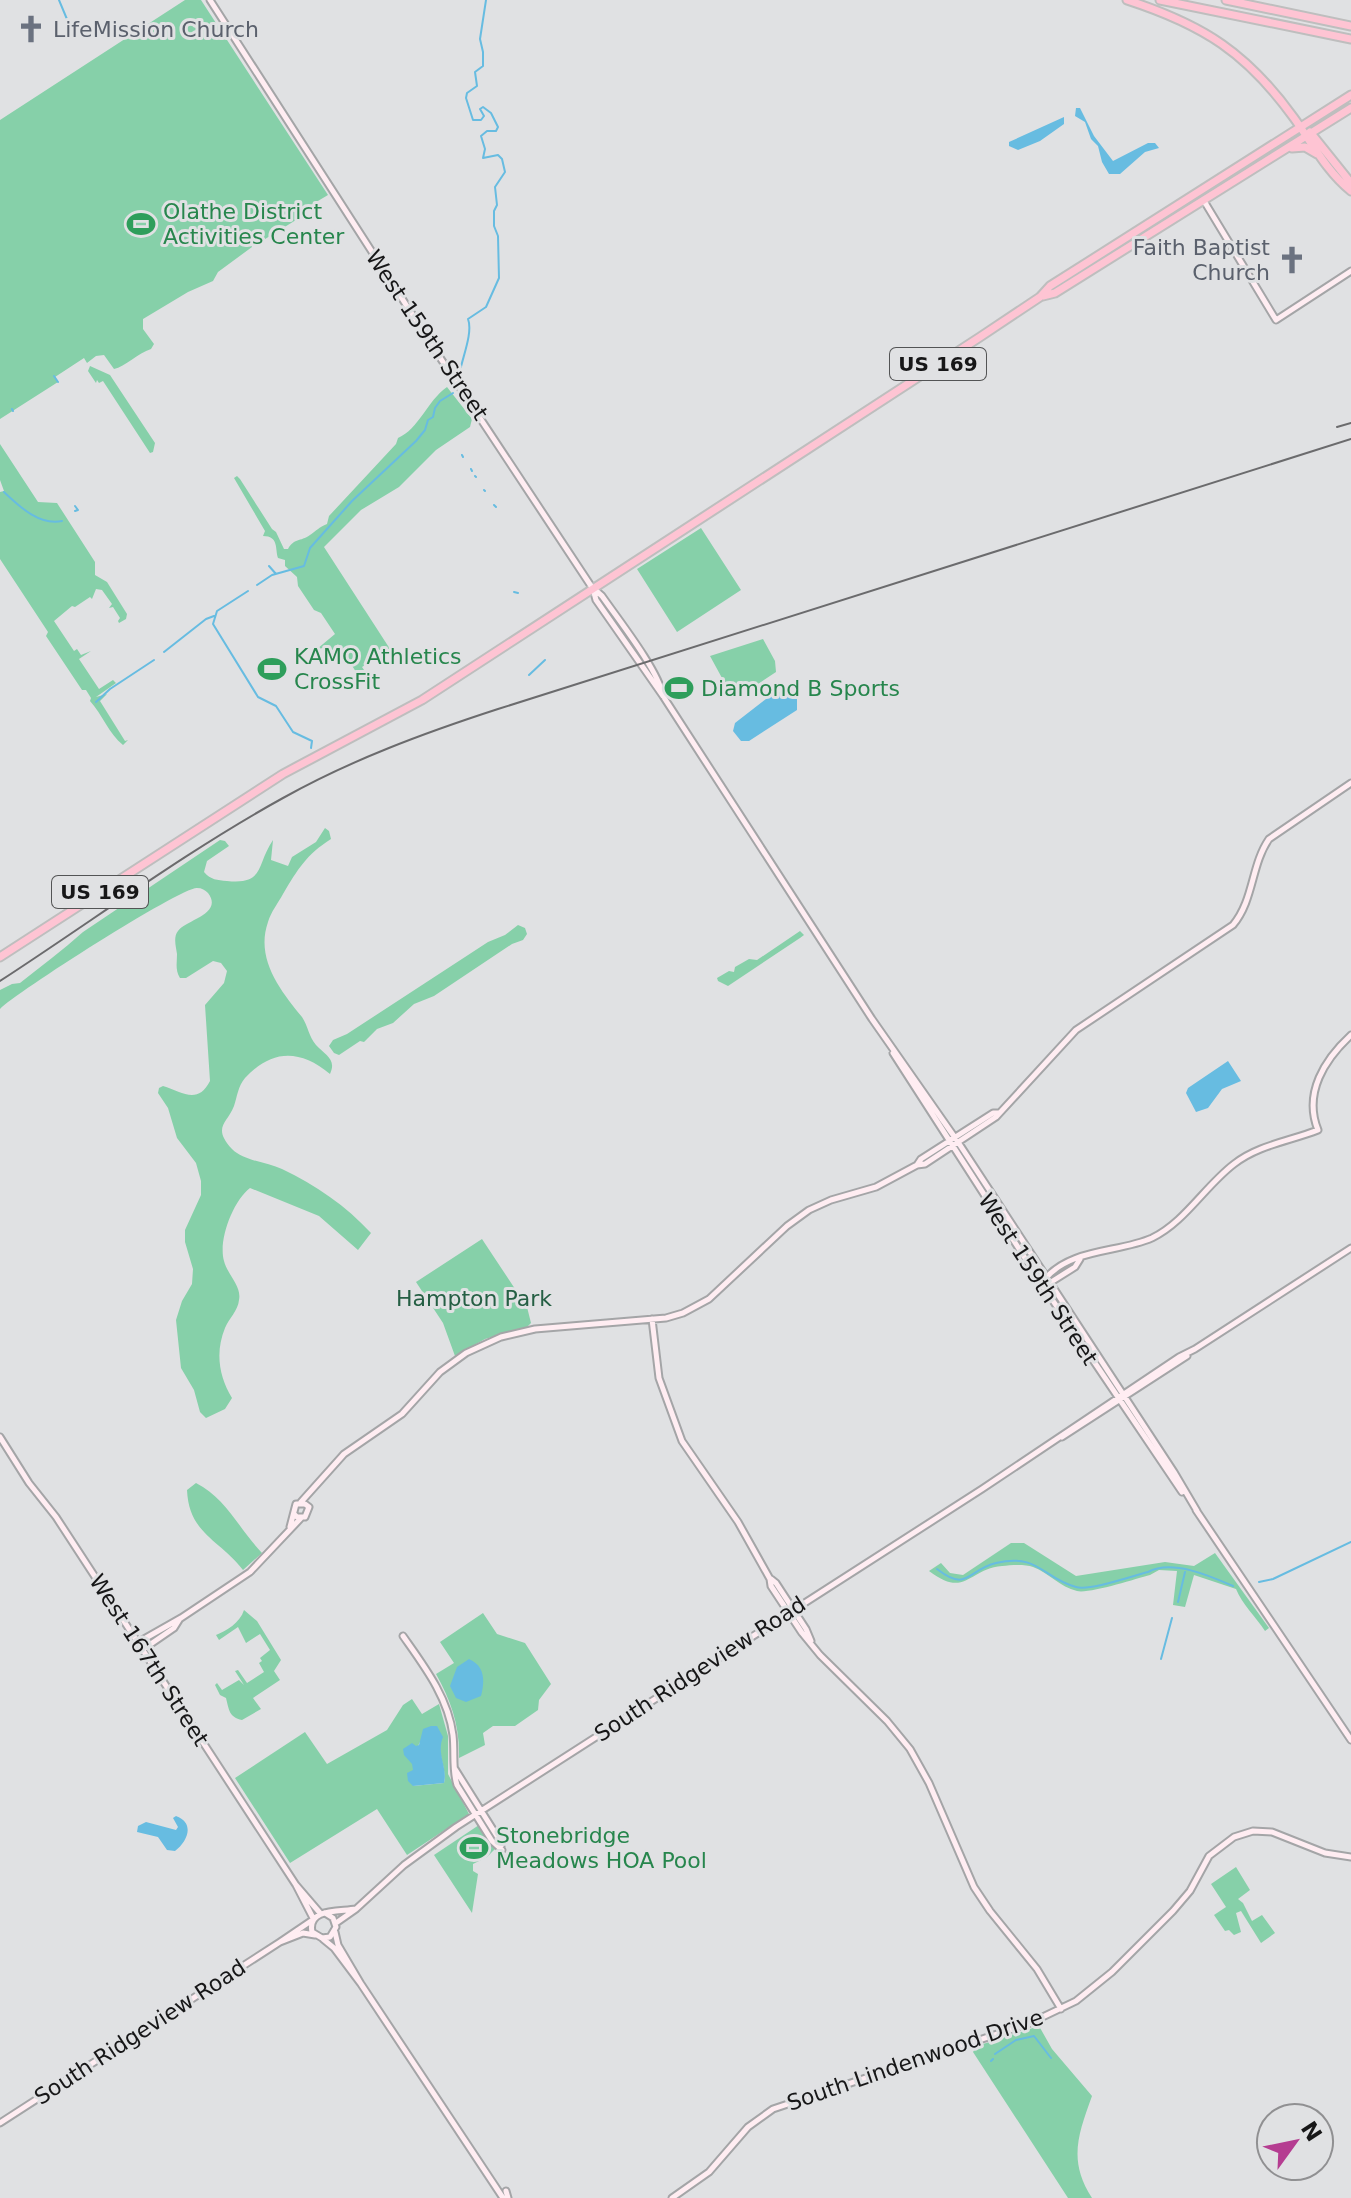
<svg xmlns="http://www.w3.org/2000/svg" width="1351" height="2198" font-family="'DejaVu Sans',sans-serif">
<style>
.green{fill:#86d0a9;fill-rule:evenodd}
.water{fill:#67bce1}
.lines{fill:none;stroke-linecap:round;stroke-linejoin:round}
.stream{stroke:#67bce1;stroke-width:2}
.secondary-casing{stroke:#a4a5a7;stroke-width:9}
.highway-casing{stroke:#bebebe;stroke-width:11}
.secondary{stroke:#ffedf2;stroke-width:5}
.highway{stroke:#fec4d3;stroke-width:7}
.rail{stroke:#6b6b6d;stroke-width:2}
.labels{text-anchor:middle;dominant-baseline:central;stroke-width:6;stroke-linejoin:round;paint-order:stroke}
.shield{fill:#e0e1e3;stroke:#535455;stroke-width:2}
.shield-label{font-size:20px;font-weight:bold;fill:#171718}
.worship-label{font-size:22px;fill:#5b616d;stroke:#e0e1e3;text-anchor:start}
.leisure-label{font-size:22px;fill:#27864d;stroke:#e0e1e3;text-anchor:start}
.street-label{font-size:22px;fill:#171718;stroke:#e0e1e3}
.park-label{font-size:22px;fill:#255f44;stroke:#e0e1e3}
</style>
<rect width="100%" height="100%" fill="#e0e1e3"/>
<path class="green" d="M185 0H201L328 195 301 211 302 215 296 220 257 244 253 242 250 243 252 247 218 272 213 281 188 292 143 319V329L154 344 151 349C138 353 125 367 114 369L104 355 96 356 87 363 84 358 55 377 58 382 0 419V120Z
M90 366 110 375 155 443 153 452 150 453 103 381 99 383 97 380 96 383 88 371Z
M447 387 472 419 470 427 436 450 399 487 361 510 324 547 390 649 362 667 366 673H370L371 682 367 685 358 675 338 644 332 651 329 647 317 649 335 634 321 613 314 610 298 586 297 577 285 566V560L278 558C275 549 279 536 263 536L265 531 234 478 237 476 240 479 272 529 276 532 284 549H288C294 538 300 542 310 535 316 531 319 527 327 524L329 516 396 444 398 438C419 429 427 401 447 387Z
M0 444 38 502 57 503 95 562V575L107 582 127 614 126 619 119 623 118 621 120 618 113 607 109 608 112 604 102 590 96 589 92 599 90 597 75 607 72 606 54 621 74 651 77 649 81 655 91 651 79 659 99 689 113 680 116 683 96 697 107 694 100 701 125 741 128 740 123 745C109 734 102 714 90 701L91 698 86 690H82L46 636 48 632 0 559V492L4 491 0 480Z
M701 528 741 590 677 632 637 569Z
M763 639 775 661 776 672 737 698 728 689 710 656Z
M325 828 329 831 331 839C306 855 298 869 283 894 278 903 271 912 268 922 255 959 281 991 302 1017 308 1026 309 1037 316 1045 325 1055 337 1059 330 1074 299 1048 271 1050 245 1078 238 1086 237 1097 234 1106 227 1124 212 1127 232 1149 244 1161 267 1162 282 1169 316 1185 346 1206 371 1233L358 1250 319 1216 250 1188C233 1201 218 1240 224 1261 227 1274 242 1286 239 1300 238 1311 229 1318 225 1328 215 1352 219 1377 232 1398L225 1409 206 1418 200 1412 194 1390 181 1368 176 1320 182 1301 192 1284 193 1269 185 1242V1230L201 1195V1181L196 1163 177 1138 168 1108 158 1093 159 1088 163 1086C182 1092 198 1105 210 1081L205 1005 224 983 227 971 221 963 213 961 186 978H180C175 970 177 963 177 954 176 947 173 937 178 931 185 920 224 914 208 893 205 890 202 888 197 888 181 887 15 993 0 1009V990L12 984 20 983C41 966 63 950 83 932L220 840 225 841 229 846 207 861 204 872C211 880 217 880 227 881 265 885 256 865 273 840L271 860 288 866 292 857 316 842Z
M518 925 525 928 527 934 523 940 512 944 434 996 414 1004 393 1023 377 1029 364 1042 360 1041 339 1055 334 1053 329 1046 333 1040 347 1034 488 942 505 935Z
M800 931 804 935 800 938 728 986 718 981 717 978 729 971 734 972 735 967 749 959 757 960Z
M482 1239 527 1307 531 1323 527 1327 485 1339 455 1356 443 1323 416 1282Z
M196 1483C226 1498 239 1529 262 1553L243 1570C219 1539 189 1534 187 1490Z
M1011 1543H1024L1076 1576 1165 1562 1194 1566 1215 1553 1269 1628 1265 1631C1256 1617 1242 1604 1236 1589L1194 1575 1185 1607 1173 1605 1177 1571 1159 1570 1150 1575C1135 1579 1089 1594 1077 1591 1060 1587 1049 1573 1033 1567 1025 1564 1011 1565 1002 1566 968 1569 966 1599 929 1571L941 1563 950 1573 963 1575Z
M244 1610 257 1621 281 1660 274 1671 280 1680 253 1698 261 1709 242 1720C229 1717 229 1710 226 1698L220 1695 215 1685 217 1683 222 1690 239 1680 244 1685 235 1671 238 1670 247 1683 264 1672 259 1663 262 1661 260 1658 270 1650 260 1634 246 1643 238 1627 219 1640 216 1635C226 1631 240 1623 244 1610Z
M483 1613 497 1634 525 1643 551 1684 539 1700 538 1710 515 1726H493L483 1733 485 1745 459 1758C460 1726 451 1701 436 1674L454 1663 440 1642Z
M412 1699 422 1714 439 1704 448 1736V1774L469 1814 407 1855 377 1809 290 1863 235 1778 305 1732 327 1764 387 1730 403 1705ZM422 1739 440 1744C439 1758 447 1770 444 1783L413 1786C414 1765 411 1756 422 1739Z
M479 1825 495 1849 487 1857 473 1864V1871L478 1874 472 1913 434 1855Z
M1236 1867 1250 1890 1238 1899 1243 1903 1252 1921 1262 1915 1275 1933 1261 1943 1241 1911 1236 1913 1241 1932 1234 1935 1229 1930 1225 1931 1214 1915 1226 1907 1211 1884Z
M1039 2026 1052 2049 1092 2096C1078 2135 1068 2161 1092 2198H1068L973 2052 976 2047 981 2048 980 2045Z"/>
<path class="water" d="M1076 108H1080L1094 136 1113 161 1148 143H1155L1159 148 1145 152 1120 174H1109L1102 162 1098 146 1091 139 1085 122 1075 116Z
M1064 117V124L1040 141 1018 150 1009 146V142Z
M785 689 791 690 797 698V710L749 741H741L733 731 735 723 766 699Z
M1228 1061 1241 1081 1222 1089 1208 1108 1196 1112 1186 1093 1188 1088Z
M469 1659C485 1666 485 1681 481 1696L466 1702 456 1698 450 1686 457 1667Z
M431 1726H437L443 1737C436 1754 448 1767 444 1783L413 1786 408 1781 407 1773 413 1770 412 1764 404 1755 403 1749 412 1743 416 1746 419 1745 423 1729Z
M176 1816C195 1823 188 1841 175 1851L167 1850 158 1837 137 1832 138 1826 146 1822 176 1830 178 1827 173 1818Z"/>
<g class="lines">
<path class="stream" d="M59 0 69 24
M460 371C463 356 473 332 468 319L486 307 499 278 498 236 494 226V211L497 205 495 187 505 172 502 159 498 155 483 158 485 149 481 136 487 131H496L498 127 491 113 483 107 480 109 484 116 481 120H473L466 98 467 93 477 86 475 72 483 66V52L480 39 486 0
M54 376 58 382
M12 409 13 411
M462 455 463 457
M471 469 472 471
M475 476 476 477
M484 490 485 491
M4 492C19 506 39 526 62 521
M494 505 496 507
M75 511 78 510 75 506
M269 566 276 574
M257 585 272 575 304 566 310 548 352 501 416 441 425 430 428 420 433 417 435 408 440 401 453 393
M248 591 217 611 213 624 258 697 276 706 293 732 312 741 311 748
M514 592 518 593
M164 652 206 619 214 616
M529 675 545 660
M96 702 110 689 154 660
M937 1569C968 1593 967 1570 996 1563 1039 1553 1042 1578 1076 1587 1090 1591 1132 1576 1148 1572 1172 1559 1210 1576 1233 1586
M1259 1582 1273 1579 1351 1542
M1178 1602 1185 1572
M1161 1659 1172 1618
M995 2054 1016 2040 1034 2036 1051 2058
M991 2061 993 2059"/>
<defs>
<path id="secondary" d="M210 0 439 356 593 589 596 600 663 696 872 1019 958 1142 1174 1472 1197 1511
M1204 201 1276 320 1351 271
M594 589 602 596C618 619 659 671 663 696
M893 1053 1043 1286 1182 1492
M917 1165 921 1159 993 1113H998
M1045 1279C1071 1248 1118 1253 1152 1238 1185 1222 1205 1186 1234 1164 1258 1145 1290 1141 1318 1130 1303 1093 1325 1059 1351 1035
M1048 1284 1075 1267 1080 1259
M652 1319 659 1378 682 1441 738 1522 770 1579 771 1586 802 1633 820 1655 887 1721 910 1749 929 1783 974 1887 990 1911 1037 1969 1061 2009
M1195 1349 1351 1248
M0 1437 29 1483 56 1517 296 1885
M1062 1437 1187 1356
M301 1502 344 1454 402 1414 440 1372 466 1353 501 1337 535 1329 666 1318 683 1313 709 1299 787 1226 809 1210 831 1200 876 1187 917 1165 925 1164 996 1117 1076 1030 1233 925C1254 900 1251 865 1269 839L1351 783
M1196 1510 1351 1740
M290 1527 296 1504H305L309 1507 305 1517H297L294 1514
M771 1579 776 1583 806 1629 811 1641
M403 1636C424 1666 448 1697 453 1735 455 1752 452 1770 457 1785L492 1841 502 1850
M137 1643 181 1618 250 1572 301 1518
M142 1650 174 1628 179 1620
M455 1769 497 1836 501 1846
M356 1909 404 1865 456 1827 982 1489 1179 1357 1195 1349
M325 1913 333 1918 336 1927 330 1937 322 1938 312 1932C307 1908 339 1912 356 1909L336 1923
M313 1918 296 1885 320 1913
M311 1921 280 1942 303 1933 315 1935
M323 1939 334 1948 361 1984 338 1945 335 1932
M361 1984 503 2198
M0 2123 280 1942
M506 2191 508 2198
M672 2198 709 2172 748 2127 773 2109 1030 2023 1076 2001 1112 1972 1173 1911 1190 1891 1209 1856 1234 1837 1253 1831 1272 1832 1325 1853 1351 1857"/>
<path id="highway" d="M1127 0C1204 25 1247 53 1294 118 1312 143 1327 172 1351 191
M1160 0 1351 39
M1226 0 1351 26
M1310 132 1351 183
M1292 148 1305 147 1317 154
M1043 296 1055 293 1351 108
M0 957 283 774 422 700 980 337 1040 297 1050 286 1351 95"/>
</defs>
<use href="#secondary" class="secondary-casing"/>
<use href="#highway" class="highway-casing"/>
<use href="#secondary" class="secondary"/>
<use href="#highway" class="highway"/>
<path class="rail" d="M1337 427 1351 423
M0 981C94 920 185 852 283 798 351 760 424 733 498 709L1351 439"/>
</g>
<defs>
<symbol id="church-bare" viewBox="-9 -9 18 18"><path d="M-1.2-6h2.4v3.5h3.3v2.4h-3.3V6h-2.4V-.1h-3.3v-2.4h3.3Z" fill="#6b7280" stroke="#e0e1e3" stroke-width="2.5" paint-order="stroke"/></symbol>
<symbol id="stadium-bare" viewBox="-9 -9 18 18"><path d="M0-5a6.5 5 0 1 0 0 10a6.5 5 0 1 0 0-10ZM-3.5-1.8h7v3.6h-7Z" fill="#2e9e5b" stroke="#e0e1e3" stroke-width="2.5" paint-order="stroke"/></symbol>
</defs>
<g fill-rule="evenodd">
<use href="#church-bare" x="11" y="9" width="40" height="40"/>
<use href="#stadium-bare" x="121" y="204" width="40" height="40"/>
<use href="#church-bare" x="1272" y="240" width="40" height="40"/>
<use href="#stadium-bare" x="252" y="649" width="40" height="40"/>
<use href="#stadium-bare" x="659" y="668" width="40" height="40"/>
<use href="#stadium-bare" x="454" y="1828" width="40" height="40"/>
</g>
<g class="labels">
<g class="shield">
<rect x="890" y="348" width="96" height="32" rx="6"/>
<rect x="52" y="876" width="96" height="32" rx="6"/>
</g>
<g class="shield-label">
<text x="938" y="364">US 169</text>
<text x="100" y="892">US 169</text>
</g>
<g class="worship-label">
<text x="53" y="29">LifeMission Church</text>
<text x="1270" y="247" text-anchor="end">Faith Baptist<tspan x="1270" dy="25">Church</tspan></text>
</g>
<g class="leisure-label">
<text x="163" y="211">Olathe District<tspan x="163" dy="25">Activities Center</tspan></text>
<text x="294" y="656">KAMO Athletics<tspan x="294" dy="25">CrossFit</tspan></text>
<text x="701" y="688">Diamond B Sports</text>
<text x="496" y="1835">Stonebridge<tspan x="496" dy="25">Meadows HOA Pool</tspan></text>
</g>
<g class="street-label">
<text transform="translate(427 335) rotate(56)">West 159th Street</text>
<text transform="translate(1038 1279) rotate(57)">West 159th Street</text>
<text transform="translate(149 1660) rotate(57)">West 167th Street</text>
<text transform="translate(700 1669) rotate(-33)">South Ridgeview Road</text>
<text transform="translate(140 2032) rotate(-33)">South Ridgeview Road</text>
<text transform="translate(915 2060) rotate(-19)">South Lindenwood Drive</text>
</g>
<g class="park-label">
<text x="474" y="1298">Hampton Park</text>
</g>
</g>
<g transform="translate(1295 2142) rotate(57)"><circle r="38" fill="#e0e1e3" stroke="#909092" stroke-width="2"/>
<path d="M0-6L14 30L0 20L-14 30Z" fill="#b53d91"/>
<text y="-12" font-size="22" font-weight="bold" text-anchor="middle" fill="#171718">N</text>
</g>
</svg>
